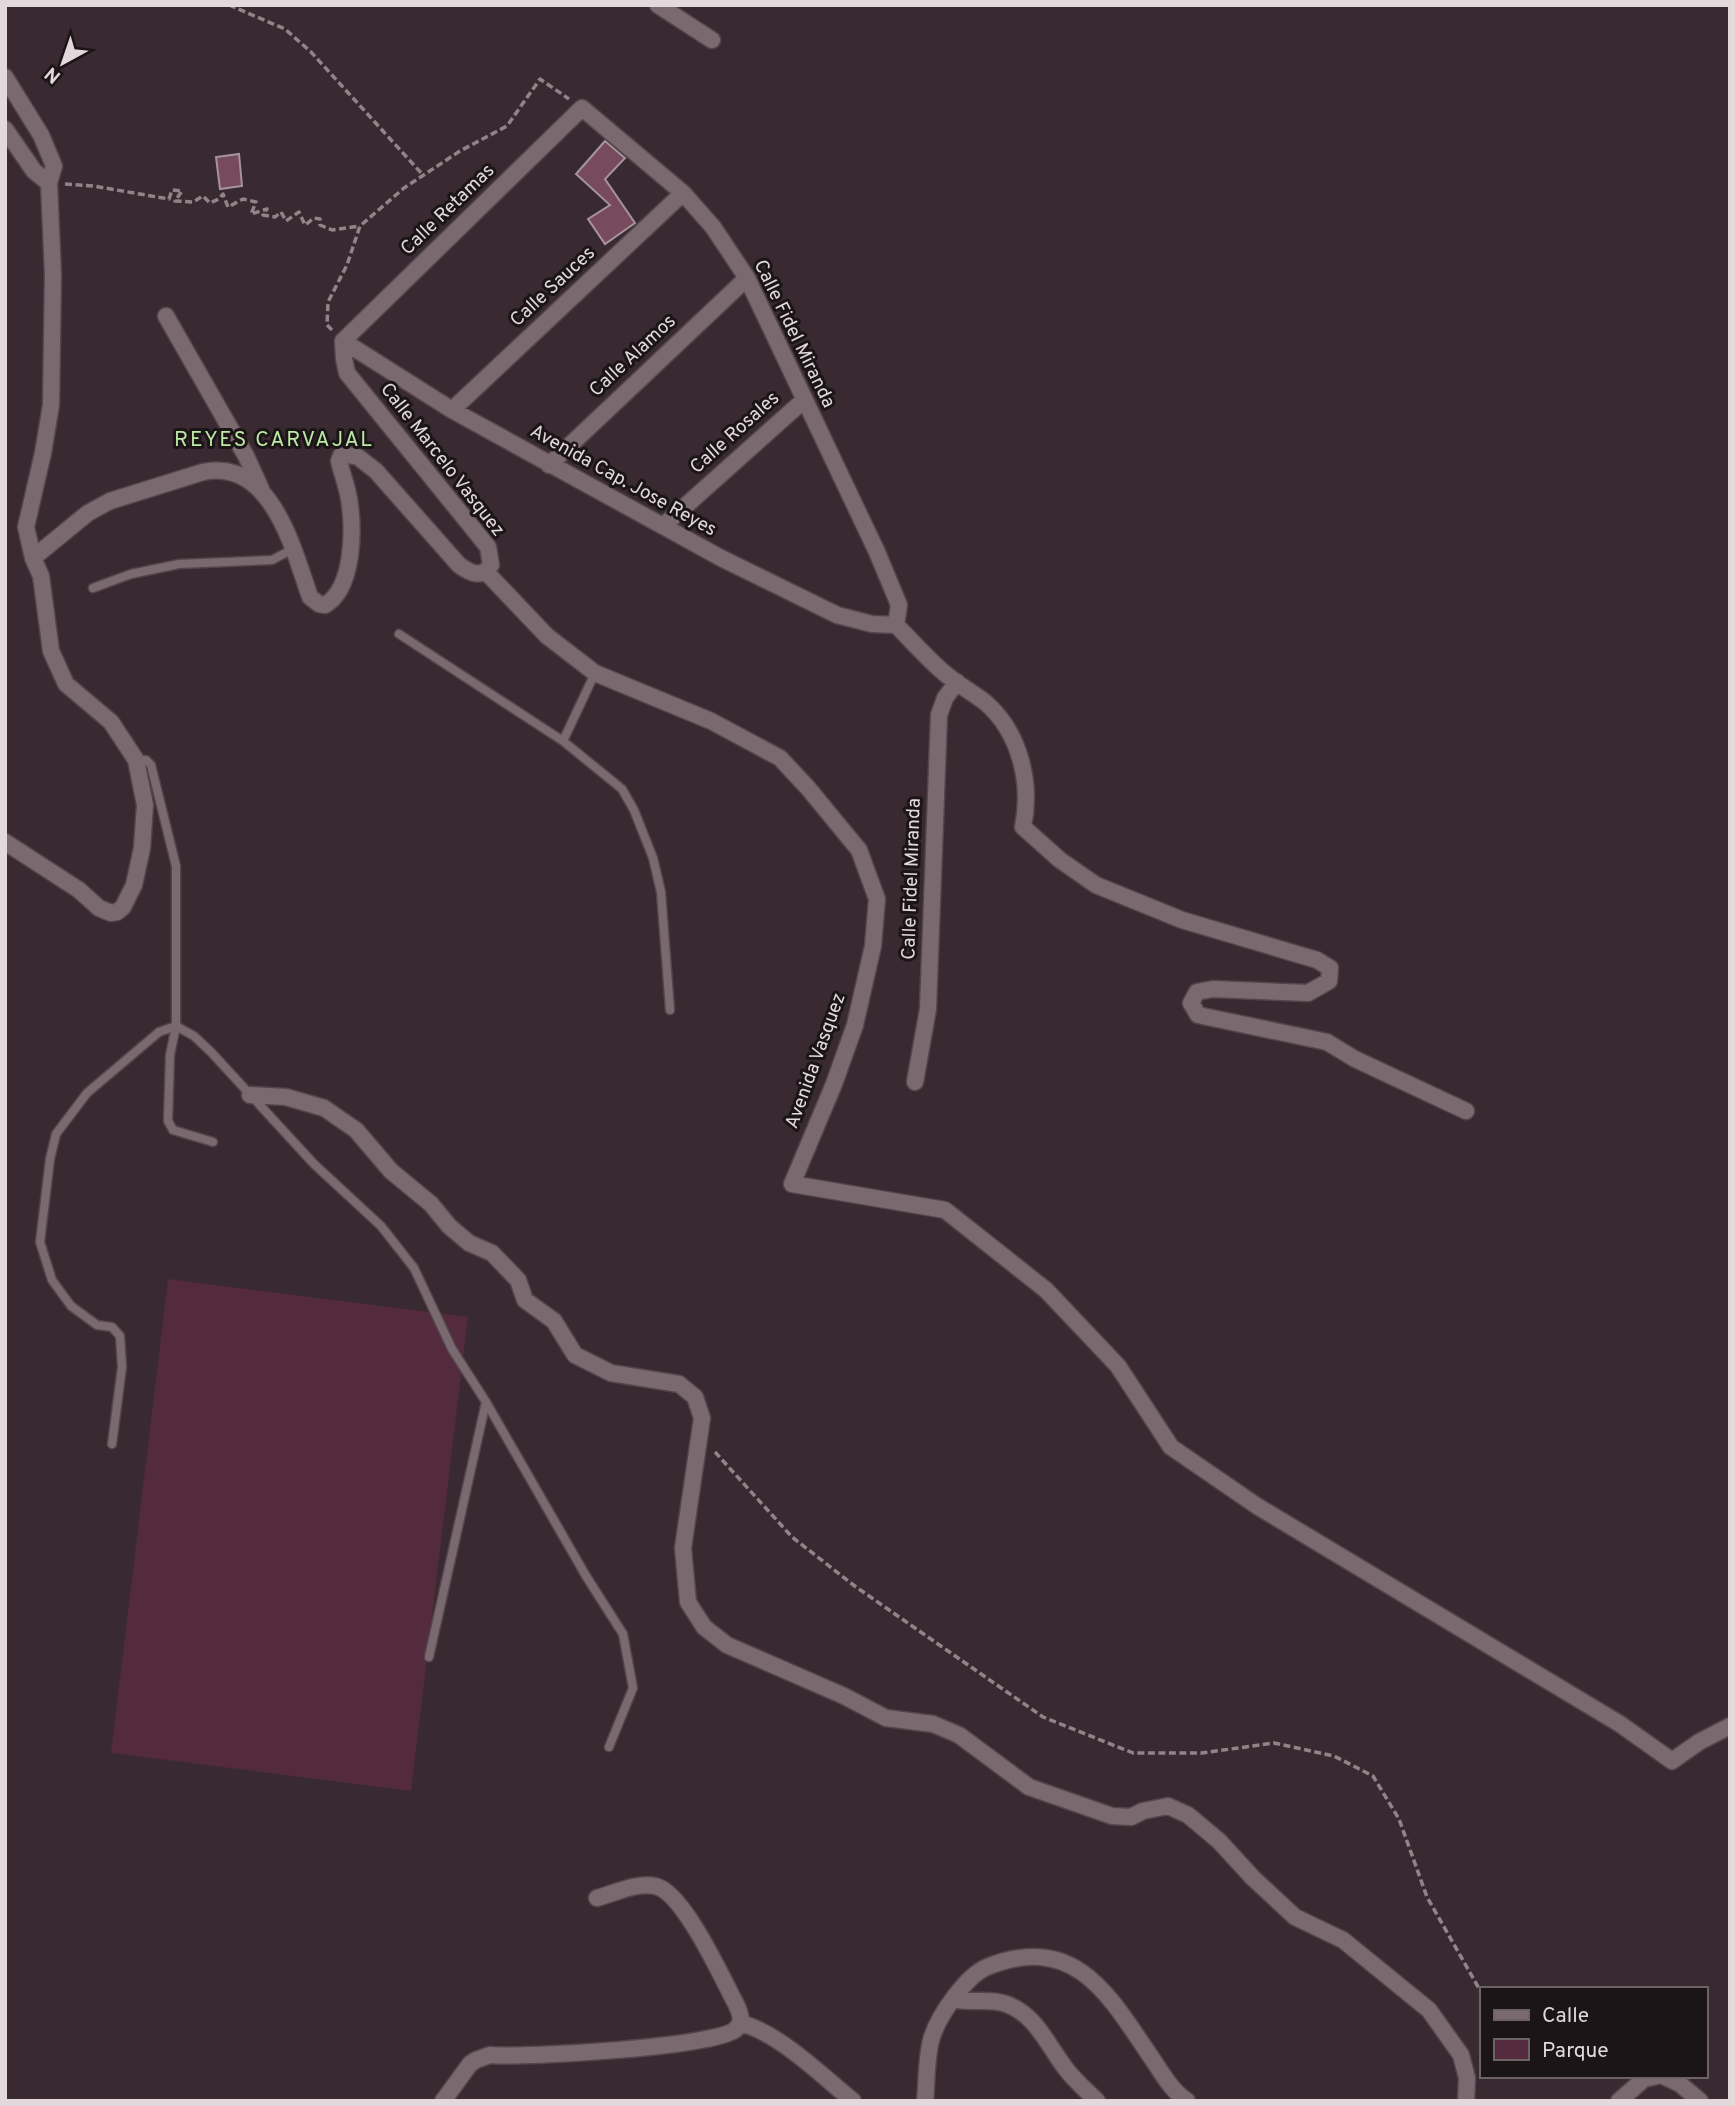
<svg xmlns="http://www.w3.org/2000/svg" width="1735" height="2106" font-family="Overpass,sans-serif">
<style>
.green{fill:#532b3d}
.building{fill:#774a5d;stroke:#a6949b;stroke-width:2}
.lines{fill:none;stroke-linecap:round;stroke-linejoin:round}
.lane-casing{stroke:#52464b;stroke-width:11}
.street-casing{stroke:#52464b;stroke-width:19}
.path{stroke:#908489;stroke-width:3.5;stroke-dasharray:7 3.5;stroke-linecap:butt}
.lane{stroke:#7b6970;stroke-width:8}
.street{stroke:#7b6970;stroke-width:16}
.labels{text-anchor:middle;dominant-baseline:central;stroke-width:6;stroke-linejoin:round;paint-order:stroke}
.street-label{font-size:19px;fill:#e3d9dd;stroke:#1b1517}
.neighbourhood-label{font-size:21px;letter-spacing:2px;fill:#bee9a6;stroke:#1b1517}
</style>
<rect width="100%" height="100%" fill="#382a30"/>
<path class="green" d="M168 1279 468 1317 411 1791 111 1753Z"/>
<path class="building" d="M605 141 625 158 605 179 635 223 605 244 588 219 610 205 576 174Z
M239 154 242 186 220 189 216 157Z"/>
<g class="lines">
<defs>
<path id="lane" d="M93 588 131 574 179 564 272 560 293 549
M399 634 563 741 622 789 634 810 653 858 661 892 670 1010
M563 741 595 673
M136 760H146L151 765 176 866V1026L194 1036 211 1052 314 1164 381 1226 414 1268 452 1349 486 1402 586 1576 623 1634 633 1688 609 1747
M112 1444 122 1367 120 1336 112 1327 97 1325 71 1306 52 1280 40 1242 50 1159 56 1134 87 1093 159 1032 176 1026 170 1055 168 1121 173 1130 213 1142
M429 1657 486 1402"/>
<path id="street" d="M658 5 712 40
M5 77 41 135 54 166 49 183 53 275 51 405 43 453 26 527 33 558 41 576 51 651 66 684 111 722 136 760 145 805 142 848 134 885 123 907 117 912 111 913 99 908 79 890 5 842
M5 129 34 171 49 183
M166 316 246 456 261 489
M343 341 582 108 683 193 713 227 747 278 877 552 899 605 896 625
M343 341 452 410 721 558 837 615 872 624 896 625
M452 410 683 193
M549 465 747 278
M663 526 804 400
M33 558 88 513 110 501 203 472C271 458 293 548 310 597L319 604 325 605C354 588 354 529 349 499 347 486 342 474 339 461L341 456 348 455 358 457 376 471 459 565C470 573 482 579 491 565L488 547 347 373 344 359 343 341
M486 572 547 636 595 673 711 721 780 758 808 788 859 850 877 899 873 946 855 1025 834 1084 792 1184 945 1210 1046 1290 1118 1366 1171 1447 1257 1506 1620 1724 1672 1761 1699 1742 1730 1726
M896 625C911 640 926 657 942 671 955 683 972 692 986 703 1020 733 1032 783 1023 827L1060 860 1096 885 1182 920 1317 960 1330 968 1329 981 1308 993 1213 989 1197 992 1191 1003 1198 1015 1327 1042 1355 1059 1466 1111
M915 1082 928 1009 939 715 945 698 957 682
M250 1095 286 1097 324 1108 356 1130 391 1171 431 1204 449 1226 469 1243 492 1253 518 1280 525 1300 554 1321 575 1355 611 1373 679 1384 695 1397 702 1418 683 1548 688 1602 704 1627 727 1645 844 1696 886 1718 933 1724 959 1735 1029 1787 1112 1816 1131 1817 1143 1811 1168 1806 1188 1815 1219 1841 1253 1878 1295 1917 1343 1940 1429 2010 1461 2055 1467 2078 1466 2101
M954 1999C970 2004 987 1998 1003 2003 1035 2012 1048 2046 1066 2069 1075 2081 1087 2091 1097 2101
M740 2023C778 2032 822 2076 853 2101
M1663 2076 1680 2084 1700 2101
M443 2101 470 2064 476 2060 490 2055C524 2058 718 2047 736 2029 744 2021 740 2013 736 2004 722 1978 683 1891 655 1886 637 1882 615 1893 597 1898
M925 2101C927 2081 926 2056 932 2037 939 2015 966 1976 987 1967 1076 1931 1110 1997 1153 2060 1163 2075 1172 2091 1187 2101
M1619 2101 1644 2079 1657 2076"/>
</defs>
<use href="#lane" class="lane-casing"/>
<use href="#street" class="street-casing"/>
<path class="path" d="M229 5 285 29 311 52 423 175
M65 184 93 186 169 199 172 190 182 191 175 201 193 202 203 196 210 203 219 199 223 194 228 207 243 199 256 202 251 214 267 209 263 215 275 217 281 212 286 221 299 212 305 225 314 218 320 219V225L332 230 360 226
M332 330 327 325 328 302 347 265 360 226 404 188 460 151 507 126 540 79 569 99
M715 1452 792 1537 856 1587 1043 1717 1133 1753H1202L1274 1743 1334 1756 1373 1776 1399 1819 1427 1897 1481 1992"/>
<use href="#lane" class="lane"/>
<use href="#street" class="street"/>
</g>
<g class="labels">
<g class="street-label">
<text transform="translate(448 210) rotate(-44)">Calle Retamas</text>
<text transform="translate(553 287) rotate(-43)">Calle Sauces</text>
<text transform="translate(794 334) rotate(64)">Calle Fidel Miranda</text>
<text transform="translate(633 356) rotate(-43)">Calle Alamos</text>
<text transform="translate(735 433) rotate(-42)">Calle Rosales</text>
<text transform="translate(442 460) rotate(52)">Calle Marcelo Vasquez</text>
<text transform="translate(623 481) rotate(29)">Avenida Cap. Jose Reyes</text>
<text transform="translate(912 879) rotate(-88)">Calle Fidel Miranda</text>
<text transform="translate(816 1061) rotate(-70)">Avenida Vasquez</text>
</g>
<g class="neighbourhood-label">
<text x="274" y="440">REYES CARVAJAL</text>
</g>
</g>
<rect width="1735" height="2106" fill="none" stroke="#e3d9dd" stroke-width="14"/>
<rect x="1480" y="1987" width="228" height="91" fill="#1b1517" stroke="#6b6366" stroke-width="2"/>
<rect x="1494" y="2010" width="35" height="10" fill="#7b6970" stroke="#6b6366" stroke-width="2"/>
<text x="1542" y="2022" font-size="21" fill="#e3d9dd">Calle</text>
<rect x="1494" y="2039" width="35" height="21" fill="#532b3d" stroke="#6b6366" stroke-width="2"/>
<text x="1542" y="2057" font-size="21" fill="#e3d9dd">Parque</text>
<g transform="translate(63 63) rotate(220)" stroke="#1b1517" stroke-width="5" paint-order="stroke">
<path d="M0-5L12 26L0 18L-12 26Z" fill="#e3d9dd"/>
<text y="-10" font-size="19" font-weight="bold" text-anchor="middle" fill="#e3d9dd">N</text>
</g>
</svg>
